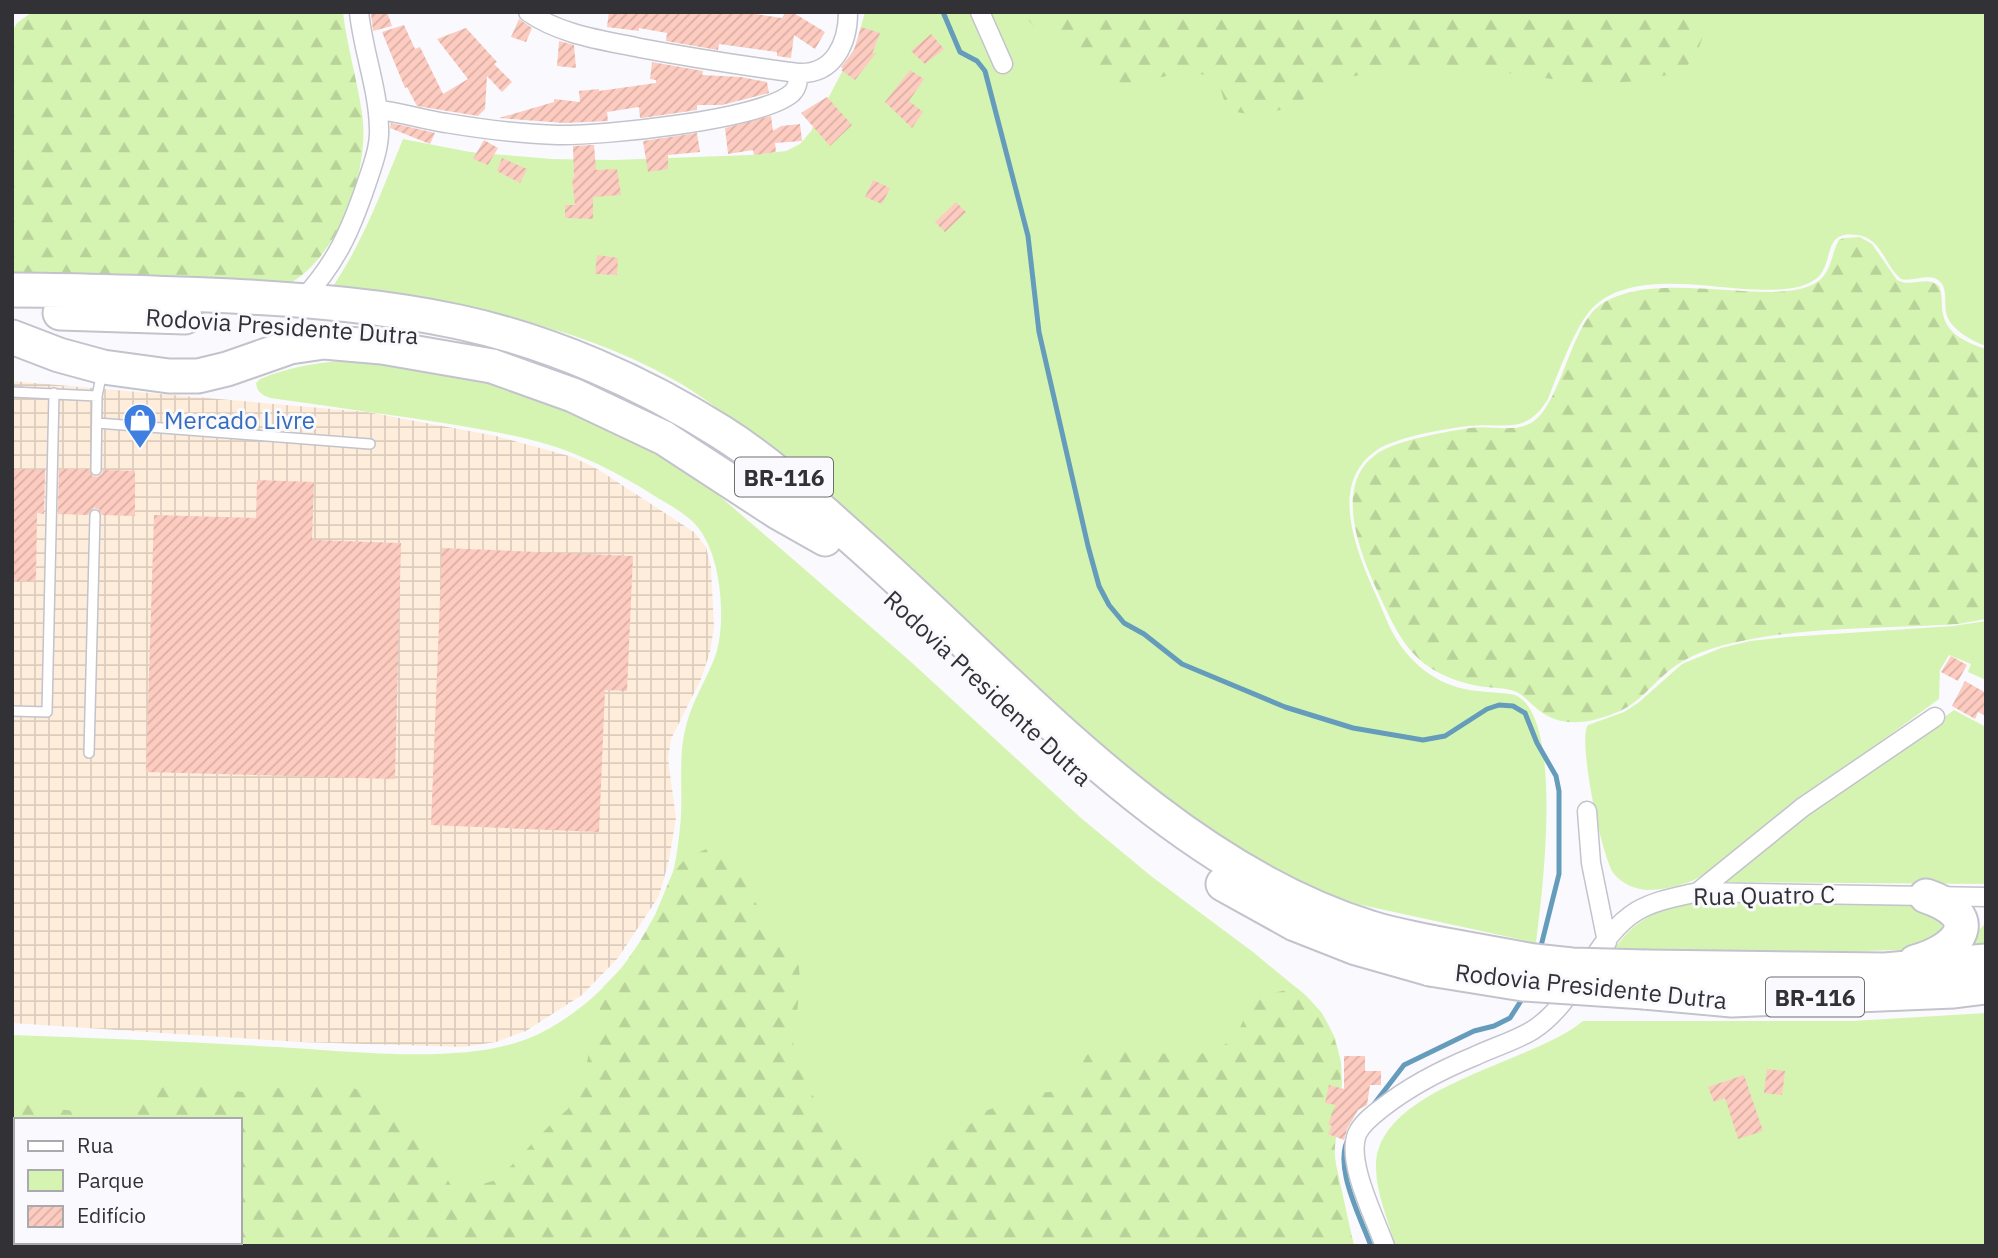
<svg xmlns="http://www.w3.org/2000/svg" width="1998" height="1258" font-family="'IBM Plex Sans',sans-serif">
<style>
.industrial{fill:url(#industrial-grid)}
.green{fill:#d6f4b1;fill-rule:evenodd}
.forest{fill:url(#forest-firs)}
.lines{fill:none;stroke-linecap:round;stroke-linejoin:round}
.stream{stroke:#659cbc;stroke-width:5}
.building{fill:url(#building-hatch)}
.service-casing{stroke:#c2c3cc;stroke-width:12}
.minor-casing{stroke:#c2c3cc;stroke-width:21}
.motorway-casing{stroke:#c2c3cc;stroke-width:37}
.service{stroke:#fff;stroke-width:9}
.minor{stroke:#fff;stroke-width:18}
.motorway{stroke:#fff;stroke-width:33}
.motorway-bridge-casing{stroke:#c2c3cc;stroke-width:37;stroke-linecap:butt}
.motorway-bridge{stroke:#fff;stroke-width:33}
.labels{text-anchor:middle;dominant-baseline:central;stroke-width:6;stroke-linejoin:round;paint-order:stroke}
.shield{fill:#fafafe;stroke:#6e6e72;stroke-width:2}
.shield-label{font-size:23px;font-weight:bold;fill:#323236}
.street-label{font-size:24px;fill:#323236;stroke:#fafafe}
.shop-label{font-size:24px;fill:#366cbe;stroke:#fafafe;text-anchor:start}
</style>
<defs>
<pattern id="industrial-grid" width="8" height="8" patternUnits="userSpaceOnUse" patternTransform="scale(1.75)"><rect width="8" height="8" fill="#ffeddc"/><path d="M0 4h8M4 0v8" fill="none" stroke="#dbccbd"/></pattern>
<pattern id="forest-firs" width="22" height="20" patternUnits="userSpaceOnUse" patternTransform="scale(1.75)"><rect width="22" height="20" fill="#d6f4b1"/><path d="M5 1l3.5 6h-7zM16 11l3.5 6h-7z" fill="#b8d299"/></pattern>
<pattern id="building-hatch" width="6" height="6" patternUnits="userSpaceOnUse" patternTransform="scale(1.75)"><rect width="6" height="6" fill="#fdcbbf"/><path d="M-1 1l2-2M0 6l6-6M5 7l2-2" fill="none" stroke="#d9afa5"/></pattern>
</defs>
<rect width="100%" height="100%" fill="#fafafe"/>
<path class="industrial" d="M12 381 367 412 496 436 573 457 599 470 694 532 706 547 711 567 714 627 710 652 701 679 671 739 668 759 676 818 669 860 659 896 618 958 582 995 526 1031 496 1042 463 1047 299 1042 12 1023Z"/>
<path class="green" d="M865 12H1986V346C1972 341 1953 331 1947 316 1943 304 1949 287 1938 280 1928 273 1913 282 1901 279 1884 265 1882 238 1857 235 1818 229 1838 269 1811 282 1792 292 1764 290 1743 289 1697 286 1623 271 1589 312 1574 330 1557 376 1548 399 1525 436 1505 422 1469 426 1444 429 1397 437 1377 450 1328 483 1356 549 1374 591 1381 605 1386 621 1394 635 1412 667 1442 688 1478 691 1491 693 1503 692 1515 695 1565 716 1542 897 1536 943L1357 904 1278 876 1164 802 733 420C715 407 696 392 676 381 568 320 452 303 331 289 363 243 382 190 403 139L470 152 552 159 613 160 750 155 786 151 800 144 811 131 856 45Z
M359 360 467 374 611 426 676 464 709 487 787 554 910 661 1081 818 1151 876 1253 952 1304 994 1322 1013 1335 1038 1341 1062 1342 1083 1334 1155 1354 1246H12V1035C101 1038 190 1042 278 1047 350 1051 461 1065 527 1039 588 1015 647 950 668 889 675 869 678 848 680 827 684 794 677 759 686 726 692 701 707 679 716 654 727 618 721 547 692 521 681 511 666 503 653 495 625 477 594 461 562 449 528 437 491 431 456 425 394 415 332 407 270 398 262 395 257 392 256 383L260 379C291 366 325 361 359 360ZM16 1120H240V1242H16Z
M1986 621V680L1968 672 1971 664 1949 655 1940 670 1939 699C1879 743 1818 787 1758 831 1739 845 1714 871 1694 880 1681 886 1662 890 1647 890 1635 889 1622 884 1614 874 1602 859 1577 739 1588 725L1624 712 1638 703 1682 664 1721 648 1750 641 1787 637 1953 626Z
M1954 710 1986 727V884L1725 882 1802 819 1878 766Z
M1720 901 1927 906 1942 920 1941 938 1926 949 1607 960C1636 912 1667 905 1720 901Z
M1986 923V944L1961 947Z
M1986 1013 1985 1246H1395C1389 1221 1376 1194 1376 1168 1374 1087 1532 1064 1583 1021H1852Z"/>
<path class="forest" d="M32 12H343C347 46 357 79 362 113 371 171 337 264 281 288L12 274V31L17 23Z
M1023 12H1707C1705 33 1699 61 1678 72 1673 75 1664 75 1658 77 1574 97 1490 58 1406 69 1385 72 1357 73 1338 81 1306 95 1288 115 1250 114 1211 112 1232 85 1208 76 1174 64 1125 96 1099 81 1083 72 1080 53 1064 43 1059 39 1051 38 1045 35 1035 30 1029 21 1023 12Z
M1860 237 1872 244 1897 280C1912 288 1926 275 1939 286 1943 295 1941 305 1943 314 1947 335 1968 343 1986 349V619L1958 624C1881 629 1799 626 1724 645 1701 651 1680 660 1663 676 1649 688 1638 703 1620 711 1592 723 1561 730 1536 708 1529 702 1524 695 1514 691 1502 687 1486 688 1473 685 1412 670 1400 640 1376 588 1358 548 1331 478 1383 450 1405 439 1444 432 1470 428 1490 425 1512 433 1531 423 1561 406 1570 326 1600 305 1660 264 1786 314 1822 278 1832 267 1832 252 1839 240L1844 238Z
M713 846 726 848 738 858 748 891 759 908 792 946 798 959 800 979 797 1014 792 1031 794 1049 807 1086 843 1145 862 1165 881 1170 907 1167 931 1159 985 1111 1036 1093 1063 1091 1073 1080 1087 1055 1099 1046 1121 1044 1180 1057H1197L1208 1049 1226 1044 1240 1028 1248 1009 1255 999 1263 995 1297 988C1340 1023 1344 1061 1339 1113 1337 1127 1334 1142 1335 1156 1337 1186 1347 1217 1354 1246H172L170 1242H240V1120H131C136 1108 150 1090 164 1087 191 1080 221 1092 249 1092 266 1093 284 1085 301 1083 325 1080 358 1087 379 1098 416 1116 435 1159 455 1192L493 1181 506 1171 550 1125 568 1109 586 1068 589 1051 596 1031 603 987 621 969 639 943 655 915 672 874 686 858Z
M12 1102 106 1116 102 1120H16V1242H70L72 1246H12Z"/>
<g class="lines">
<path class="stream" d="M943 12 960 52 977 61 985 71 1028 236 1039 332 1088 546 1099 586 1109 605 1124 623 1144 634 1182 664 1285 707 1353 728 1423 740 1445 736 1487 709 1499 705 1513 706 1525 713 1537 743 1556 776 1559 791V874L1540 950
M1371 1108 1404 1065 1474 1031 1494 1026 1510 1018 1524 996
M1351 1135C1330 1161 1361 1218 1371 1246"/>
</g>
<path class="building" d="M376 12H387L392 26 373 31 371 14Z
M609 12H742L782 18 786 12H792L825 32 815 49 794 35 791 58 777 56V52L719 44 718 50 666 41 667 33 639 28V31L607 27Z
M519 19 532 28 526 42 511 37Z
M404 25 415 49 420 47 443 94 468 79 437 39 466 28 497 62 494 64 512 82 502 92 487 76 485 109 478 116 417 106 407 87 405 88 382 32Z
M861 27 880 33 872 54 877 52 855 80 841 70 843 69 841 67 854 50Z
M931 34 944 49 925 64 911 51Z
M559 41 574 45 576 68 557 66Z
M652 62 703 71 702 75 741 77 767 82 769 93 722 105H697V110L642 118H640L639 107 607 112 608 121 564 123 499 118 554 102V99L580 102 579 91 599 89V91L656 83V80L650 79Z
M910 70 924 79 909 101 923 112 912 128 885 102Z
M827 97 852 125 830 146 801 113Z
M771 116 773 131 781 126 800 124 802 141 775 143 776 152 754 155 753 150 728 154 725 128Z
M391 123 401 125 435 133 430 144 390 128Z
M697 133 700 152 668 155V169L648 172 643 141Z
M484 140 498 148 488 165 473 159Z
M594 145 596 170 617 169 621 195 593 197V219L565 218V205H575L572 178H574L573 146Z
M502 158 527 169 520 183 497 171Z
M873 180 890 188 882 204 865 197Z
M956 202 966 212 945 232 935 222Z
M597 255 618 258 617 275 595 274Z
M12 469 45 470 44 514 37 513 36 581H12Z
M59 469H89L92 476 97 477 102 474 103 470 135 471V516L102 515 99 509 94 508 88 515 58 514Z
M257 480 314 482 312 540 401 543 395 779 146 772 154 515 256 518Z
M442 548 633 556 627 691 605 690 599 832 431 825Z
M1951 656 1967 665 1958 681 1941 672Z
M1965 681 1986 693V716L1978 712 1975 719 1952 706Z
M1344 1056H1365V1071H1381V1085H1370L1367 1105 1358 1110 1347 1129 1344 1140 1328 1134 1332 1126 1328 1124 1336 1105 1325 1103 1329 1085 1344 1089Z
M1767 1069 1785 1071 1782 1095 1764 1093Z
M1744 1075 1763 1131 1738 1139 1725 1098 1714 1102 1708 1087Z"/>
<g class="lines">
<defs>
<path id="service" d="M12 392 97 396
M97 423 370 444
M96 470 97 396 102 372
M12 711 47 712 54 393
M89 753 95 515"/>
<path id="minor" d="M528 12C561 35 602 40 640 48 693 58 745 66 798 73
M980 12 1003 64
M378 110C401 112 423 120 446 123 482 129 521 134 558 135 601 136 762 120 792 93 798 87 798 81 798 73 834 75 848 43 848 12
M302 300C336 263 350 232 366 185 372 167 380 147 379 128 378 88 363 51 359 12
M1587 811 1591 863 1607 942
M1698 892 1803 807 1935 717
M1385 1246C1375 1218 1346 1162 1357 1134 1362 1123 1373 1115 1382 1108 1411 1085 1441 1070 1475 1056 1494 1047 1515 1041 1533 1030 1578 1001 1595 936 1637 911 1656 900 1677 897 1698 892L1986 897"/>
<path id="motorway" d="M12 290C86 290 159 293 232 296 308 300 384 306 459 322 551 342 642 382 721 432 772 464 815 505 860 545 1013 680 1170 866 1371 928 1392 935 1414 938 1435 943
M60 313 185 317
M12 337 59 355 103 367 169 376H198L227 369 290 347 324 342 382 347 492 366 573 395 664 438 779 513 825 539
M1223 884 1295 924 1356 948 1430 969
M1915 962C1962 949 1985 916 1926 896
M1646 967 1885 970 1986 961
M1644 992 1732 1000 1954 991 1986 987"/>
</defs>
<use href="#service" class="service-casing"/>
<use href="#minor" class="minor-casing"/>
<use href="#motorway" class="motorway-casing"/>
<use href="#service" class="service"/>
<use href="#minor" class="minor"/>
<use href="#motorway" class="motorway"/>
<defs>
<path id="motorway-bridge" d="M1435 943 1534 961 1572 965 1646 967
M1430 969 1523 984 1644 992"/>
</defs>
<use href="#motorway-bridge" class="motorway-bridge-casing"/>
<use href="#motorway-bridge" class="motorway-bridge"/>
</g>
<defs>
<symbol id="shop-pin" viewBox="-11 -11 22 30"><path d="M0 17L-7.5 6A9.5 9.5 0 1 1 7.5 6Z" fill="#3f7fe0" stroke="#fafafe"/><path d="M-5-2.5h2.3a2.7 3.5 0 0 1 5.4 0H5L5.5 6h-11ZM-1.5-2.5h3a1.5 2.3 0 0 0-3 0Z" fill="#fff"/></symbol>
</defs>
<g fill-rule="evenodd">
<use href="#shop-pin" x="121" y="401" width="38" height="52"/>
</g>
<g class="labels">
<g class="shield">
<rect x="735" y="457.5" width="98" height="39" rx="5"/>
<rect x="1766" y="977.5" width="98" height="39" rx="5"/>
</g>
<g class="shield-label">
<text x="784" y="477">BR-116</text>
<text x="1815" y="997">BR-116</text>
</g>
<g class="street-label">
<text transform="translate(282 326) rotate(4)">Rodovia Presidente Dutra</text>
<text transform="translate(988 688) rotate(43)">Rodovia Presidente Dutra</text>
<text transform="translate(1764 895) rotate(-1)">Rua Quatro C</text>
<text transform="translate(1591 986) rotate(6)">Rodovia Presidente Dutra</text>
</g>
<g class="shop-label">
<text x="164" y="420">Mercado Livre</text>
</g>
</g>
<rect width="1998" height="1258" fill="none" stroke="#323236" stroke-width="28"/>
<rect x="14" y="1118" width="228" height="126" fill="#fafafe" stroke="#aaaaae" stroke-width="2"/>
<rect x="28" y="1141" width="35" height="10" fill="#ffffff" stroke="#aaaaae" stroke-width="2"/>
<text x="77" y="1153" font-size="21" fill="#323236">Rua</text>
<rect x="28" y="1170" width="35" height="21" fill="#d6f4b1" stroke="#aaaaae" stroke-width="2"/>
<text x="77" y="1188" font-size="21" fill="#323236">Parque</text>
<rect x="28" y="1206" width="35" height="21" fill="url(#building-hatch)" stroke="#aaaaae" stroke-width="2"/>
<text x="77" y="1223" font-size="21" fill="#323236">Edifício</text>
</svg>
